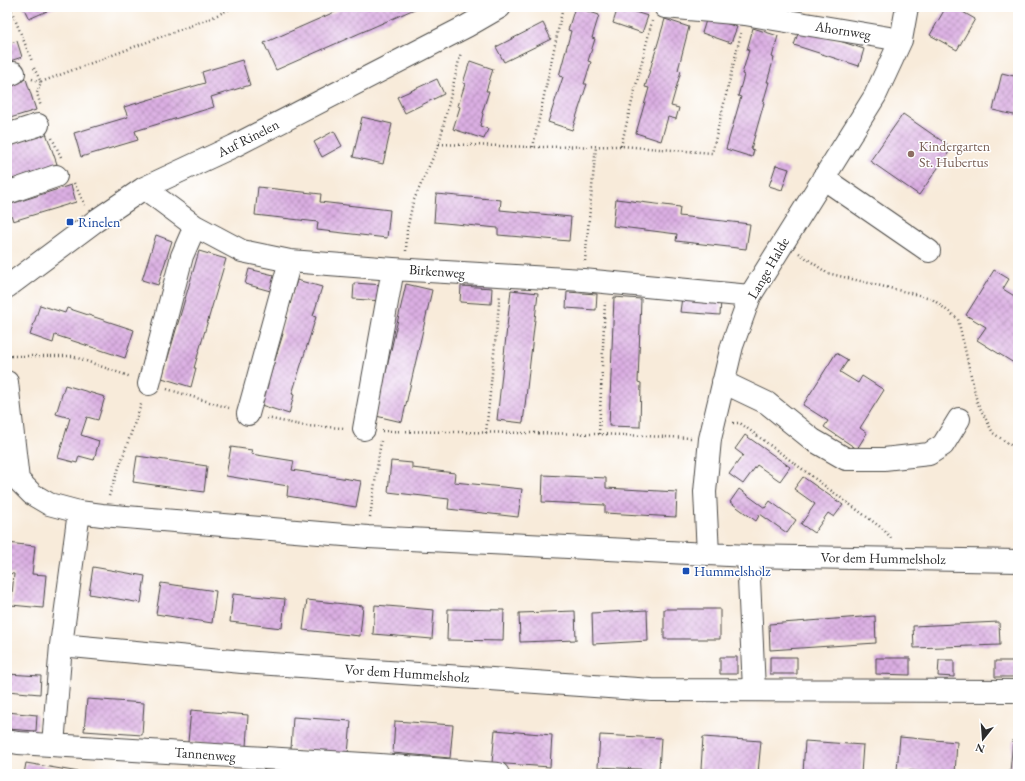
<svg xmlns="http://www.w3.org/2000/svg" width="1025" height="781" font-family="'EB Garamond',serif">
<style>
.building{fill:url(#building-cross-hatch)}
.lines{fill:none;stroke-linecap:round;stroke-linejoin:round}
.minor-casing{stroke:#4a4845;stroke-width:24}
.path{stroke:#4a4845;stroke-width:2.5;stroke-dasharray:1 3;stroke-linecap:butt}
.minor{stroke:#fff;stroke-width:22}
.education-dot{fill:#8d6e63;stroke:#fff;stroke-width:1.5}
.transit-dot{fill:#1a4fb4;stroke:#fff;stroke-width:1.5}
.labels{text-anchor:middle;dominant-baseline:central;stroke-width:3;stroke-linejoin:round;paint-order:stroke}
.street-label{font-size:14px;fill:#2b2b2b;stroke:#fff}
.education-label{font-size:14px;fill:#785e54;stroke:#fff;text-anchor:start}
.transit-label{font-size:14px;fill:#164399;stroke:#fff;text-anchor:start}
</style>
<defs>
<pattern id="building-cross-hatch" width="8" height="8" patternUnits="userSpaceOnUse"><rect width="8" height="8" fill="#dbafe3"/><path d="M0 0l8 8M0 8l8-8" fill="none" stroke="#b28fb8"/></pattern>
</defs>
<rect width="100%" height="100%" fill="#fff"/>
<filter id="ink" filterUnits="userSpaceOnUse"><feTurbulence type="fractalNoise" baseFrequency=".025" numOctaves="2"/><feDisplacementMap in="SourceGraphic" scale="8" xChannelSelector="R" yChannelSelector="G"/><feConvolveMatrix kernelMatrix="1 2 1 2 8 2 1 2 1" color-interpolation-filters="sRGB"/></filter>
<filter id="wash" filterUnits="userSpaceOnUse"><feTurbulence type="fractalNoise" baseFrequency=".012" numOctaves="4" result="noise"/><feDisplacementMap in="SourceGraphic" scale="16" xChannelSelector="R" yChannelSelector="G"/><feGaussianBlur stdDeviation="0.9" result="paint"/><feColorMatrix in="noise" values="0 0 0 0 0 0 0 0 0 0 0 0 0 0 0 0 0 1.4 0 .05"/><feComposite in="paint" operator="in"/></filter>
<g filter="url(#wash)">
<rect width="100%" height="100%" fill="#f8ebda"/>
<g id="blocks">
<path class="building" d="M23 7H56L29 19Z
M346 7H419L276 70 264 43Z
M575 7 599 15 592 38 595 39 588 61 591 62 584 84H587L572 130 548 122 563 77 559 76 571 31 568 30Z
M618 7 648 16 642 33 613 23Z
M946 7H954L975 19 957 50 930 35Z
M707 17 737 27 731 43 702 33Z
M665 19 689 27 678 70 681 71 671 106 679 108 676 119 668 117 661 141 636 133 649 88 645 87Z
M543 23 551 39 504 62 496 47Z
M753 28 778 36 772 57 774 58 767 82H769L763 103H764L751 149 754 150 752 157 726 149 741 97 738 96 744 75 742 74 749 50H747Z
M800 28 864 49 859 66 794 45Z
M17 41 22 57 7 62V44Z
M242 60 250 85 211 97 214 107 135 131 138 140 81 157 74 133 128 117 124 107 205 83 202 72Z
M470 61 493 69 486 91H489L482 113 483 114 480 126 488 129 484 139 453 129 460 107 458 106 465 84 463 83Z
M1002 73 1018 77V116L993 110Z
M26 79 36 110 7 119V85Z
M437 79 444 94 405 113 397 97Z
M903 114 952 148 919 195 870 161Z
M362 117 392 124 383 164 353 157Z
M334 131 342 146 322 157 314 142Z
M46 133 57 164 7 181V146Z
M776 165 789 169 782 190 769 186Z
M71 185 76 202 13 221 8 205Z
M258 187 321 194 320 202 390 210 387 238 317 230 318 222 255 215Z
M436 194 501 200 500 210 571 217 569 241 498 235V228L434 222Z
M616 199 680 207 679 216 750 224 746 249 676 241 677 234 613 226Z
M156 235 172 241 158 285 142 280Z
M199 251 226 259 194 368H196L191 387 162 378Z
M249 269 278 276 274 292 245 284Z
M994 270 1009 279 1003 289 1016 297 1018 294V363L1017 365 977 340 986 327 966 315Z
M297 280 322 287 313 316 316 317 292 394 294 395 289 414 261 405 283 334 281 333Z
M354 283 384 285 383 301 353 299Z
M406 284 432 290 402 422 376 416Z
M461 286 492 288 491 304 460 302Z
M511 290 538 293 523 423 497 420Z
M567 292 597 294 596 310 566 308Z
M614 297 641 299 638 382 641 383 640 427 609 426Z
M682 297 721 300 720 315 680 312Z
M40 305 65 313 67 308 134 330 125 358 55 335 53 343 30 335Z
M836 353 848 360 840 372 858 383 862 376 884 390 860 428 867 433 857 449 824 427 828 421 803 405Z
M65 385 105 397 98 420 87 417 81 435 99 441 94 460 79 456 77 463 58 458 70 418 56 414Z
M745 435 790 467 780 481 757 465 743 484 729 474 743 455 735 449Z
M231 447 252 450 251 454 294 461 292 470 361 481 356 507 287 496 288 486 226 476Z
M137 456 207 466 204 492 133 482Z
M391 461 412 463V468L455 473 454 482 522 489 518 517 448 509 449 499 388 492Z
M543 475 606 478V488L677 492 676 517 605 513V505L542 502Z
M803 477 843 505 834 517 828 513 814 533 801 524 815 504 794 489Z
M739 489 765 508 770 501 796 520 787 533 760 514 756 521 730 502Z
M7 543 35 546 32 574 46 575 43 608 11 605 14 574 7 573Z
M93 567 145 576 141 603 89 594Z
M161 583 216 591 212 623 156 614Z
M233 594 285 599 282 628 230 622Z
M307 600 363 606 360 636 303 630Z
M375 605 434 610 432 639 373 634Z
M448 609 504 610 503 641 447 640Z
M664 609H720V639H664Z
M647 610 648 641 593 644 592 613Z
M575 611 576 640 520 642 519 613Z
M875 616 876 643 770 650 769 624Z
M999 622 1000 645 914 648 913 626Z
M720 657H737V674H720Z
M770 657H797V674H770Z
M876 658H910V675L876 674Z
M939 660H954V677L938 676Z
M995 661H1018V677H995Z
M7 674 41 676 40 694 7 691Z
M87 699 144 703 142 735 84 731Z
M191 710 248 715 246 747 188 742Z
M7 712 37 715 36 731 7 729Z
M293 717 351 721 348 754 291 749Z
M395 721 453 725 450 758 393 753Z
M495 730 552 735 550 767 492 763Z
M600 735 661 738 659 770 598 767Z
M703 737 761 741 758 773 701 769Z
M900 737 957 742 955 774 897 770Z
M1013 740H1018V772H1010Z
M805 741 863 745 861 774 803 773Z
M26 763 85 773 84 774H24Z"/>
</g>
</g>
<g filter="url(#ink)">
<use href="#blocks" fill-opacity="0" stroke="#4a4845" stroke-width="1"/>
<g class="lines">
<defs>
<path id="minor" d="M665 7 745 14 901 40
M7 76 14 73
M7 135 38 125
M823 178 929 251
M144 188 195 226 242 251 290 261 393 269 583 280 750 296
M7 193 56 176
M7 287 94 222 144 188 234 146 467 26 500 7
M7 382 18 480 32 494 49 504 79 512 102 515 368 537 748 556 1018 561
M723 382 767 403 813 440 846 459H884L929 454 943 445 959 419
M149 384 182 256 195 226
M248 414 290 261
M364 429 393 269
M708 554 705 492 710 439 732 346 750 296 875 96 901 40 907 7
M748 556 754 690
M61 645 242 662 652 690 1018 691
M7 741 18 743 380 765 498 774
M53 745 61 645 79 512"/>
</defs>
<use href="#minor" class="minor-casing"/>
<path class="path" d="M10 7 32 61
M34 68 41 82 211 18 234 7
M32 79 41 82 37 93 41 107
M52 138 61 157
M439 144 533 147 621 146 712 153 741 33
M621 146 652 21
M533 147 563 7
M74 183 85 205
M406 251 407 230 413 202 439 144 461 52
M799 253 827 273 931 298 958 319 977 402 993 433 1018 450
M585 261 596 146
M7 356H72L131 377
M167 389 229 408
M267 418 305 426 345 428
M733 423H740L883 529 891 538H893
M382 431 599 434 691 438
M486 433 500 294
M599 434 605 302
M109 496 142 402
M370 517 381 441"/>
<use href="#minor" class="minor"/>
</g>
</g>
<circle class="education-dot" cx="911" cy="154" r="4"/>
<g class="transit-dot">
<rect x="66" y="218" width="8" height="8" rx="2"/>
<rect x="682" y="567" width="8" height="8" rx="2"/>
</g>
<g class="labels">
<g class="street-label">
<text transform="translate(843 30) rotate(9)">Ahornweg</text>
<text transform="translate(248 138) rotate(-27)">Auf Rinelen</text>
<text transform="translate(768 268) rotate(-60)">Lange Halde</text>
<text transform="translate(437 271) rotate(4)">Birkenweg</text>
<text transform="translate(883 558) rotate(1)">Vor dem Hummelsholz</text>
<text transform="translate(407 673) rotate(4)">Vor dem Hummelsholz</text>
<text transform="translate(205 754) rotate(4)">Tannenweg</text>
</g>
<g class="education-label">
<text x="919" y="146">Kindergarten<tspan x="919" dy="16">St. Hubertus</tspan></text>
</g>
<g class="transit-label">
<text x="78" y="222">Rinelen</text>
<text x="694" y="571">Hummelsholz</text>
</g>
</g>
<rect width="1025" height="781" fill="none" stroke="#fff" stroke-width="24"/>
<g transform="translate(983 739) rotate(197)" stroke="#ffffff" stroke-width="3" paint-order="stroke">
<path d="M0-3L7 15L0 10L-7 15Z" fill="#2b2b2b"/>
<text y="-6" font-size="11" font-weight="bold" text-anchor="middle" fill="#2b2b2b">N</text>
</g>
</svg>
